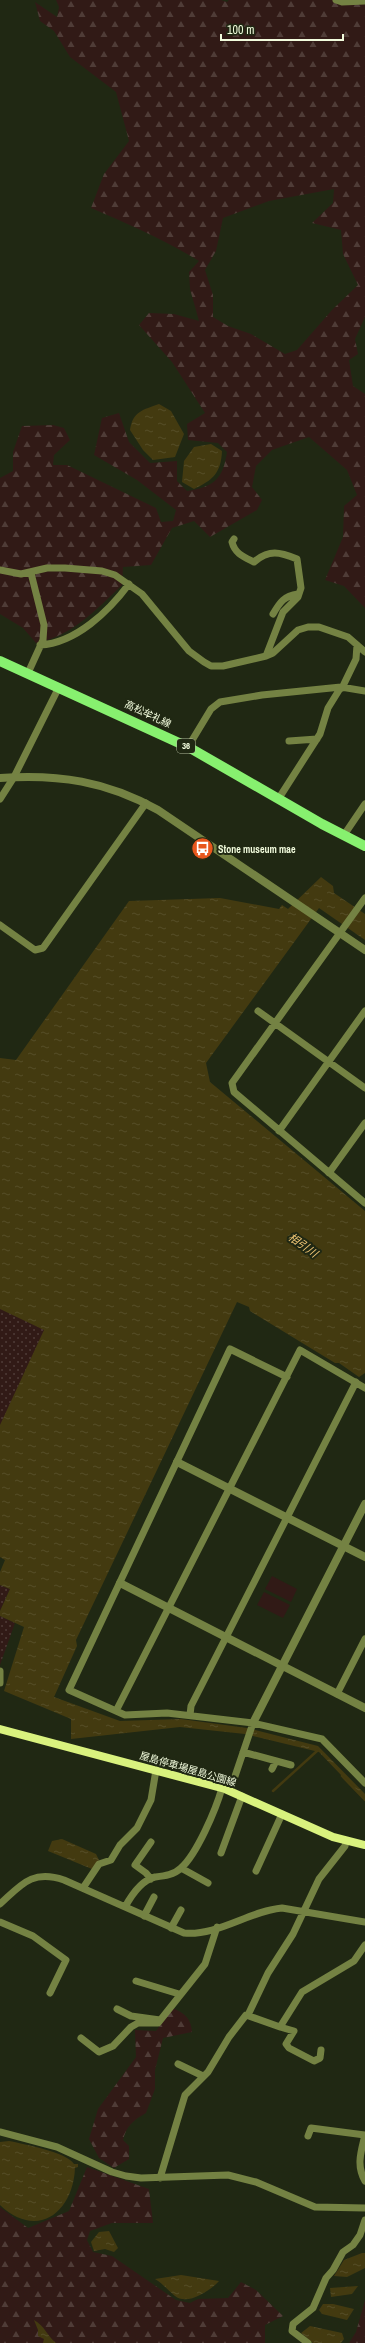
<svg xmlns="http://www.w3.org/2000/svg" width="365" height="2343" font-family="'Archivo Narrow','Noto Sans JP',sans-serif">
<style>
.grass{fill:url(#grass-dots)}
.forest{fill:url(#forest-firs);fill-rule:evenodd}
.pitch{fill:#311a16}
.water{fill:url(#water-ripples)}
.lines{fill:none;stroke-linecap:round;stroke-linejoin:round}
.stream{stroke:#433a10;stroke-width:2.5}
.minor{stroke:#748243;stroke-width:7}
.tertiary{stroke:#748243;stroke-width:8}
.secondary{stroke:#d9f27e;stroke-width:8}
.primary{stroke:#87f06f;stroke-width:10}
.labels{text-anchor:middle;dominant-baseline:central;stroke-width:4;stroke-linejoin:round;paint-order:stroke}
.shield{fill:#202813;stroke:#b3bca0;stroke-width:1}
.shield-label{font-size:9px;font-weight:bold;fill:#f2fcdd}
.street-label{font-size:10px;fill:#f2fcdd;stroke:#202813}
.poi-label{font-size:10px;font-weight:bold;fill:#f2fcdd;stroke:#202813;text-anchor:start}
.water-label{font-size:11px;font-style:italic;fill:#f1c675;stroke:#202813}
</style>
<defs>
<pattern id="grass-dots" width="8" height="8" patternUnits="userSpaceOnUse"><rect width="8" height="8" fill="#311a16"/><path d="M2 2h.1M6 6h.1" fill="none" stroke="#4f3c37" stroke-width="1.8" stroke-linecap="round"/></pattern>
<pattern id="forest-firs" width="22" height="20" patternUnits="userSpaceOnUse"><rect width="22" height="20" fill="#311a16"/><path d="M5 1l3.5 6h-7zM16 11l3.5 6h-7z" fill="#4f3c37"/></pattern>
<pattern id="water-ripples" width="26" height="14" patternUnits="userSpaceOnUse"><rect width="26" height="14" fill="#433a10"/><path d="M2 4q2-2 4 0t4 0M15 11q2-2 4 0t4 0" fill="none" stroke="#554e27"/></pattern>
</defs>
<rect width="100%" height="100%" fill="#202813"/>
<path class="grass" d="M0 1308 46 1329 0 1427Z
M0 1585 10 1589 0 1611Z
M0 1616 15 1623 0 1665Z"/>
<path class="forest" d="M56 0H221L227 2 229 0H365V317L355 339 358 354 349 360 353 386 365 394V608L344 586 325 580 343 537 344 506 357 495 347 470 309 437 272 450 256 466 252 487 262 500 257 510 210 537 194 521 172 528 151 565 123 567 122 585C96 610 72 636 36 643L23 628 0 614V478L13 471V452L22 426 53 425 64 428 70 440 54 455 53 465H67L156 508 161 522 173 521 176 510 137 480 94 455 102 418 119 413 129 442 150 463 177 461V481L187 491C214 487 223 479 227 452L218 443 188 440 187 424 205 413 172 362 139 325 149 313 174 314 199 321 190 289 189 272 199 261C165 240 128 224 91 208L104 174 129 141 116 92 70 57 54 31 40 21 35 2 57 17 59 7ZM334 189 333 203 312 223 341 230 343 254 358 285 332 310 297 350 285 354 251 334 228 326 213 317V295L205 270 216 251 223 218 269 201Z
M173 2008C185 2014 191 2018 192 2032L163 2038 155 2070V2089L146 2113C133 2120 126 2127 123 2140L129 2146V2159L114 2168 99 2158 89 2139 98 2109 136 2057 135 2030 156 2031Z
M87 2167 149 2189 153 2223H112L90 2231 87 2240 93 2252 112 2256 176 2300 190 2303 198 2299 228 2298 241 2282 256 2290 283 2316 265 2325V2343H0V2207L28 2228 69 2211Z
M365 2300V2343H349L356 2332Z"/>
<path class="pitch" d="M272 1576 297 1589 291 1602 265 1589Z
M264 1592 290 1605 283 1618 257 1605Z"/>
<path class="water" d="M159 404 171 411 184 434 175 457 153 460 143 450 130 430C133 411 143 410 159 404Z
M211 444 222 451C221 473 213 480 194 489L182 482 184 461 194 447Z
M321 877 333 886 334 893 365 914V940L319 908 206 1063 210 1082 365 1211V1373L359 1377 339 1363H335L250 1311 249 1307 237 1302 76 1640 77 1646 54 1697 120 1721 181 1719 247 1728 318 1746 365 1794V1800L319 1752 245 1734 180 1727 71 1739V1719L4 1691 24 1627 0 1616V1611L10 1589 0 1585V1572L5 1560 0 1557V1425L44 1330 0 1309V1058L16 1060 129 901 220 898 279 909 282 905 288 909Z
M62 1839 96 1854 99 1860 92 1869 48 1851 52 1841Z
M9 2141C23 2144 67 2152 74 2164H78V2167L75 2168C73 2213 37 2240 0 2205V2142Z
M109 2231 118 2248 114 2252 105 2249 94 2251 91 2242 99 2232Z
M362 2253H365V2268L347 2277 334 2276 344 2260Z
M181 2275 219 2281C210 2291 187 2306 175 2296 168 2290 163 2284 155 2279Z
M358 2286 352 2294 331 2297 330 2288Z
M323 2304H333L354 2309 347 2320 322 2314 319 2310Z
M34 2320C45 2326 47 2336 56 2343H43L44 2339 38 2336V2330Z
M310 2326 342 2333 344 2339 341 2343H313L301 2333Z"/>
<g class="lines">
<path class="stream" d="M342 1776 365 1800
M273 1791 317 1751"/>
<path class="minor" d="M336 0 342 2 365 1
M234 539 232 542C235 554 244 557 254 562 269 549 280 552 297 559L301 588 298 597 283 612 266 656
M0 570 21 574 47 568H65L102 571 115 575 142 594 189 651 204 662 211 666H223L266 656 273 653 298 630 308 627H319L348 637 365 652
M273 614C280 602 284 596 298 594
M40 645C76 643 109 611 129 584
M28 673 43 640 44 625 31 573
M342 688 356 659 357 645
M289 741 317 739
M188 747 211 709 220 702 262 695 341 687
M279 798 320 734 328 708 341 687 365 691
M0 799 14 777 59 687
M344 835 365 804
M365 898 232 1083 234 1092 365 1203
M0 925 35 950 43 948 146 803
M258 1011 365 1088
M279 1131 365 1011
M329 1173 365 1123
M287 1377 230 1349 69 1690 125 1715 167 1713 253 1723 322 1739 365 1783
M0 1671V1683
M337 1694 365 1639
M116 1711 300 1350 365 1388
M190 1715 191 1706 356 1382
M243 1752 291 1765
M272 1769 276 1761
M230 1791 253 1723
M221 1853 242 1796
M181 1868 208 1883
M256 1871 282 1814
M151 1879 146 1873 135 1865 151 1842
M83 1888 99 1864 111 1860 120 1845 137 1828 151 1800 156 1770
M0 1904C21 1885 32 1869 64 1880L184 1933C218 1936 249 1911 282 1908L365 1922
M125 1907C131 1896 142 1880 155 1877 164 1876 174 1875 181 1868 197 1854 216 1809 222 1788
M144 1916 154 1897
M0 1922 33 1936 66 1960 50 1993
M171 1928 181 1910
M136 1981 179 1994
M117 2009 131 2016 160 2020
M248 2015 268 1973 293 1934 319 1879 345 1846 346 1841
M280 2027 294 2031 286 2044 289 2048 314 2061 320 2058 321 2050
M81 2038 99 2052 113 2046 131 2027 138 2023H158L205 1964 217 1927
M178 2064 203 2076
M0 2132 57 2147 112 2172 126 2176 141 2178 228 2175 256 2182 315 2207 365 2208
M365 2135C361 2152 356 2165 365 2181
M308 2136 311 2128 365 2135
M160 2178 185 2095 208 2072 229 2037 246 2015 280 2027 302 1992 354 1961 365 1945
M308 2343 292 2331 293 2324 313 2308 326 2278 333 2270 343 2252 353 2245 360 2235 365 2220"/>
<path class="tertiary" d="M0 778C59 774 106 781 158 810L365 950
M177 1462 365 1557
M120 1583 365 1708
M253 1723 365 1504"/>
<path class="secondary" d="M0 1729 225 1789 333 1837 365 1845"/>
<path class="primary" d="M0 661 190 748 322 824 365 846"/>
</g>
<defs>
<symbol id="bus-disc" viewBox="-11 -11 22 22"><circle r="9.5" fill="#e8571d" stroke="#202813"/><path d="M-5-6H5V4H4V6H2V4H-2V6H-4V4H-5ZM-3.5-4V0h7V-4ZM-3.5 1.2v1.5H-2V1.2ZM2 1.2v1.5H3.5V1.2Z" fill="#fff"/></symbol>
</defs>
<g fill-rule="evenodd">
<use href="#bus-disc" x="190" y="836" width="25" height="25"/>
</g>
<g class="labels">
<rect class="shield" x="177" y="739" width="18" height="14" rx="3"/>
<g class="shield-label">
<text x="186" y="746">36</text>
</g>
<g class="street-label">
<text transform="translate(148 714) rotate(25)">高松牟礼線</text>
<text transform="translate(188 1769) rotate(16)">屋島停車場屋島公園線</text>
</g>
<g class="poi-label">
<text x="218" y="849">Stone museum mae</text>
</g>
<g class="water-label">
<text transform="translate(303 1245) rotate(35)">相引川</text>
</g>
</g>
<path d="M221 34v6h122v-6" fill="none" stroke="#f2fcdd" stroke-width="2"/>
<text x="227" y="34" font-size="12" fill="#f2fcdd" stroke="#202813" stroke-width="3" paint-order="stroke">100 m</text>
</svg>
